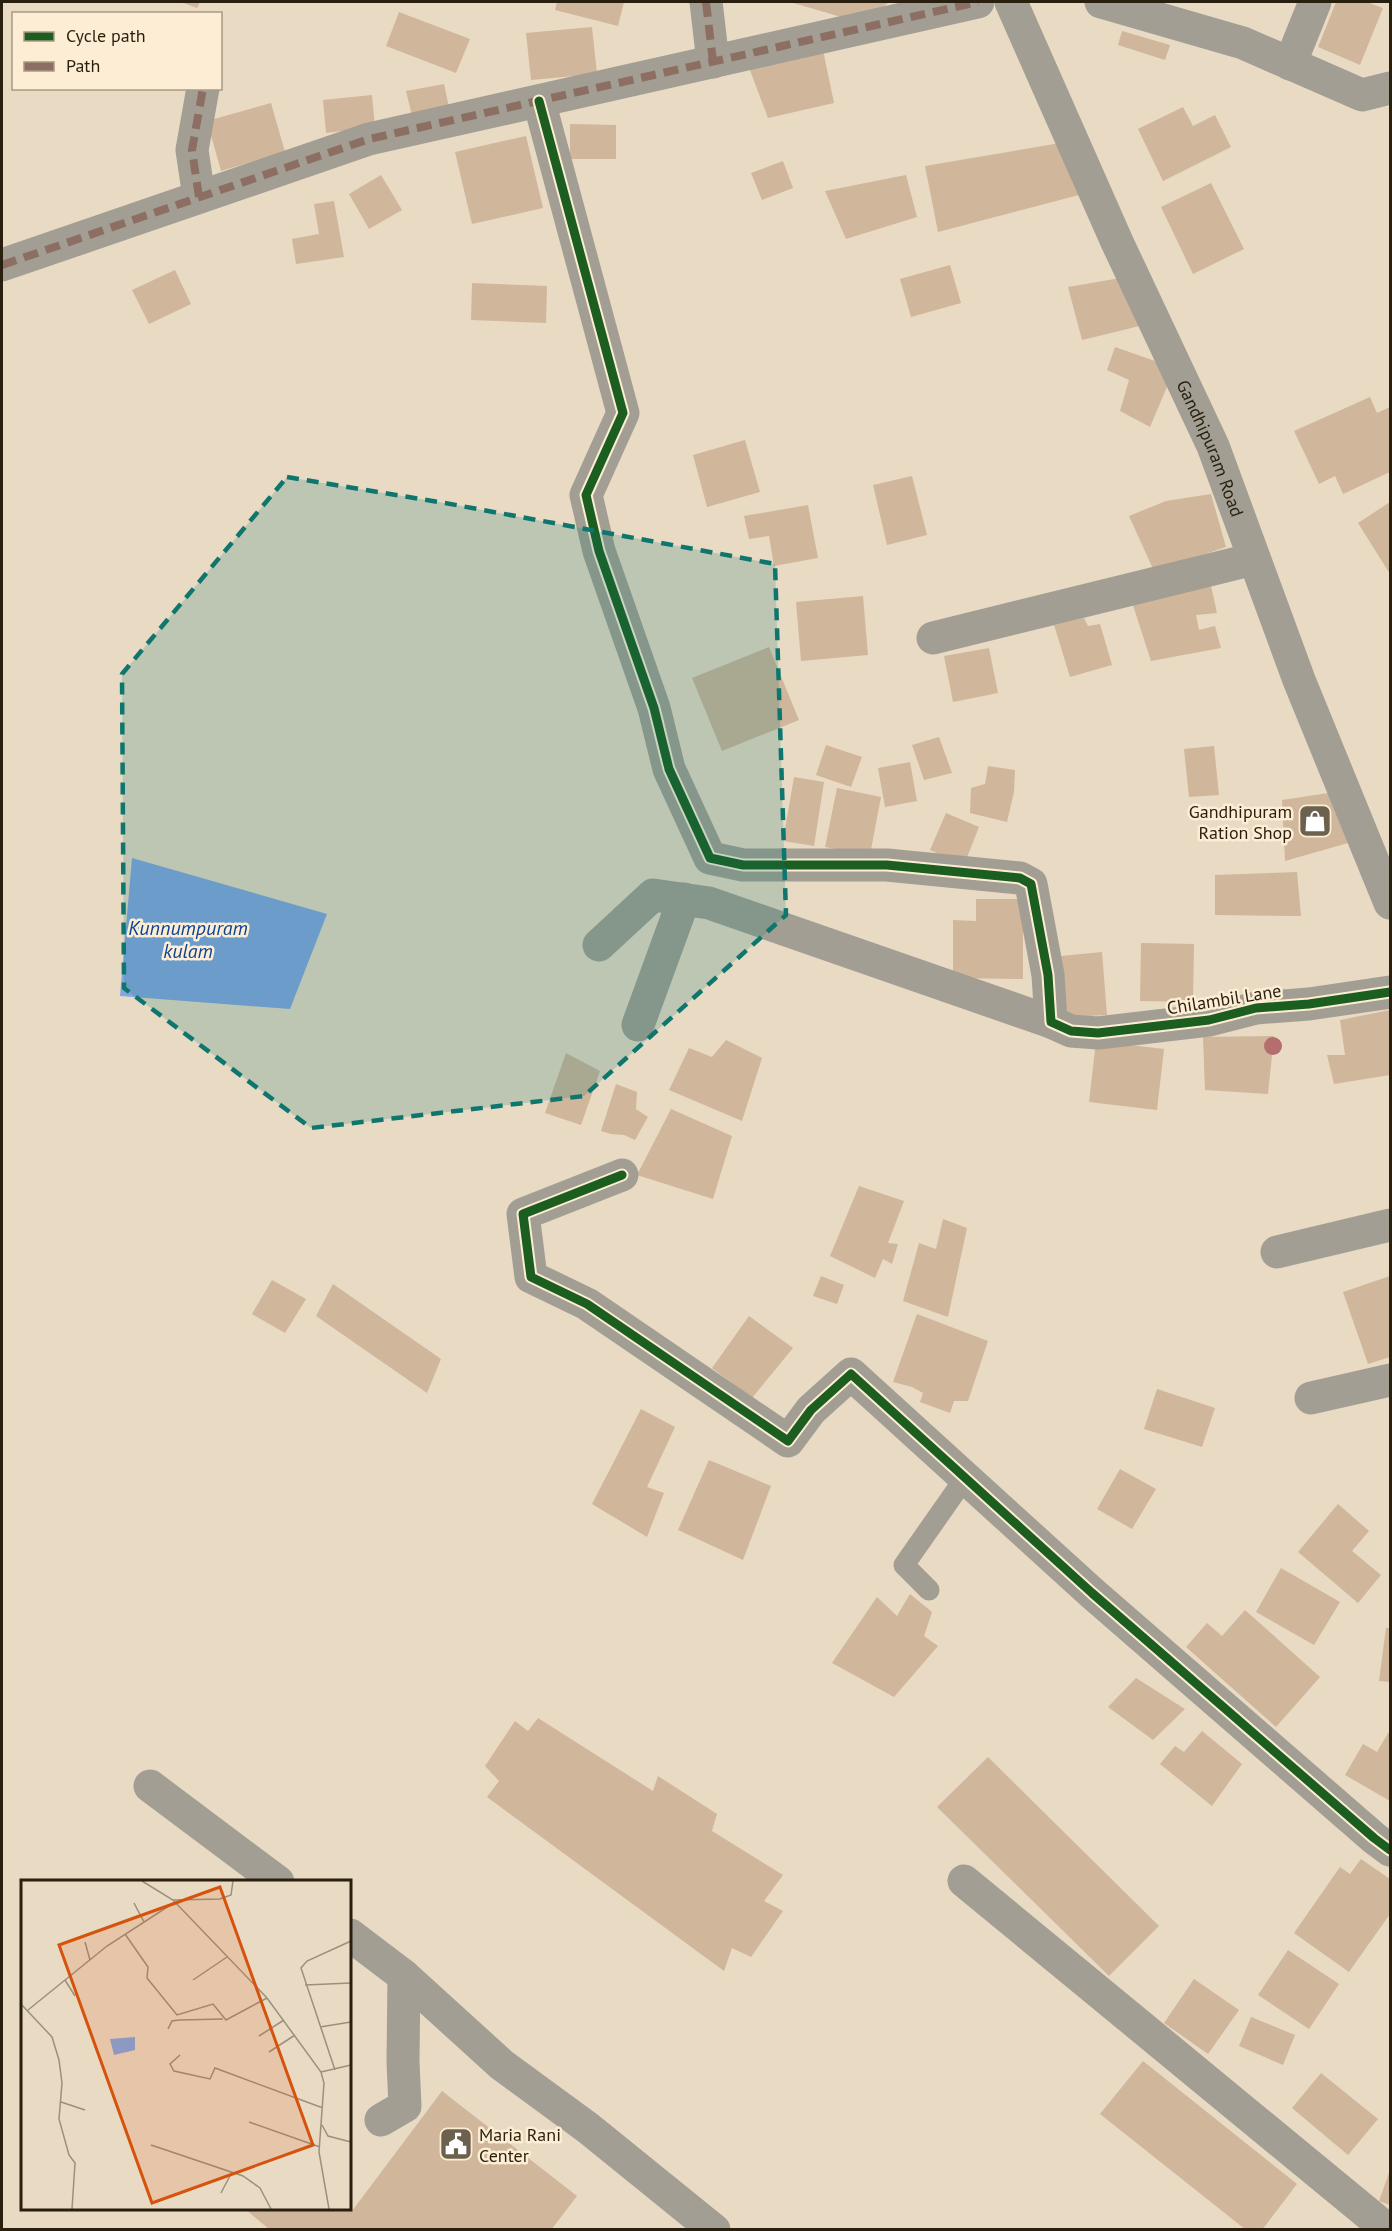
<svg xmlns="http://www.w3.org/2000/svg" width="1392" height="2231" font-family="'PT Sans',sans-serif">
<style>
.water{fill:#82a6e1}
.building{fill:#d0b69b}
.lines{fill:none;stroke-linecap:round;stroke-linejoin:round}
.service{stroke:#a39e93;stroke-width:21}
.minor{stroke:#a39e93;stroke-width:33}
.quiet{stroke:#8d6e63;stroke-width:8;stroke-dasharray:15 8;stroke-linecap:butt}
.cycleway-casing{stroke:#fcedd4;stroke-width:13}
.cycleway{stroke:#1b5e20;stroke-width:9}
.tree{fill:#b36e6d}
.marked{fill:#0f766e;fill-opacity:0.2;stroke:#0f766e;stroke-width:4.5;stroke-dasharray:12 8;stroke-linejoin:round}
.labels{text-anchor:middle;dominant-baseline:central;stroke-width:5;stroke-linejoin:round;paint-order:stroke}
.street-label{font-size:18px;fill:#281f0f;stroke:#fcedd4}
.poi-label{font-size:18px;fill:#281f0f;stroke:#fcedd4;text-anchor:end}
.water-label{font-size:20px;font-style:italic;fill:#0d4395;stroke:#fcedd4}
.inset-road{fill:none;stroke:#9c8f7c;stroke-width:1.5}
.view{fill:#d5530c;fill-opacity:0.15;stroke:#d5530c;stroke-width:3}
.inset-edge{fill:none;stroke:#281f0f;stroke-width:3}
</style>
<rect width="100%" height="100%" fill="#e9dac4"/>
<path class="water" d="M132 858 327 914 290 1009 120 996Z"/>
<path class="building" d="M181 2H200L197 8Z
M557 2H624L618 26 555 10Z
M790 2H889L865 24Z
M1336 2H1367L1383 8 1360 65 1318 47Z
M399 12 470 39 456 73 386 46Z
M592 27 597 74 531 80 526 33Z
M1122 31 1170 45 1165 60 1118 45Z
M823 50 834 103 768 118 748 65Z
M444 84 450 112 413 120 406 91Z
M372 95 375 127 326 133 323 100Z
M271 103 285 152 221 171 207 121Z
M1183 107 1193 126 1215 115 1231 147 1163 181 1138 129Z
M570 124 616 125V159H570Z
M526 136 543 208 472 224 455 152Z
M1060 143 1079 195 938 232 925 166Z
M783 161 793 188 762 200 751 173Z
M381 175 402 210 369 229 349 194Z
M906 175 917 217 846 239 825 191Z
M1211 183 1244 249 1193 274 1161 207Z
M334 201 344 257 296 264 292 239 319 234 314 204Z
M950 265 961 303 911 317 900 279Z
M175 270 191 304 149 324 132 290Z
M1132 276 1148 324 1082 340 1068 287Z
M472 283 547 286 546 323 471 320Z
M1115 347 1175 368 1150 427 1120 411 1129 380 1107 370Z
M1370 397 1377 413 1390 407V472L1343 494 1335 476 1319 484 1294 431Z
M745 440 760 492 707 507 693 455Z
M912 476 927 535 887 545 873 485Z
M1211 494 1226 547 1154 571 1129 516 1166 501Z
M1390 502V574L1358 523Z
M808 505 818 558 774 566 769 536 749 539 744 516Z
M1211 586 1217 613 1196 615 1199 630 1215 626 1221 648 1151 661 1130 596Z
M863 596 868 655 801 661 796 602Z
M1084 618 1088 626 1100 624 1112 665 1070 677 1054 625Z
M769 647 799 720 722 751 692 678Z
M989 648 998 693 953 702 944 656Z
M939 737 952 773 924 780 912 745Z
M826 745 862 757 851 787 816 775Z
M1214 746 1219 795 1189 797 1184 749Z
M910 762 917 801 885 807 878 768Z
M988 766 1015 770 1014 792 1007 822 970 813 971 788 985 784Z
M794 777 824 782 814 846 783 841Z
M837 788 881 797 870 855 825 847Z
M1335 792 1355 841 1285 861 1282 800Z
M946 813 979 827 964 865 930 850Z
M1297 872 1301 916 1215 915V875Z
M976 899H1023V979L953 978V920L976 921Z
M1141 943 1194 944 1193 1002 1140 1001Z
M1102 952 1107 1015 1066 1017 1061 956Z
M1390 1010V1075L1334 1084 1327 1055H1345L1340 1020Z
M1274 1036 1268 1094 1205 1090 1203 1037Z
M726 1040 762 1058 742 1121 669 1090 689 1048 712 1057Z
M1096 1041 1164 1049 1157 1110 1089 1102Z
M566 1053 600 1071 581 1125 545 1113Z
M616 1084 637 1092 636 1109 648 1117 635 1140 624 1135 611 1134 601 1131Z
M671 1109 732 1136 713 1199 637 1175Z
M859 1186 904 1201 888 1243 898 1244 892 1264 883 1259 875 1278 830 1256Z
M943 1219 967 1228 948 1317 903 1301 919 1243 936 1249Z
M821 1276 844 1285 837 1304 813 1296Z
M1390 1276V1357L1368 1364 1343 1292Z
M272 1280 306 1299 285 1333 252 1314Z
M333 1284 441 1359 427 1393 316 1316Z
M917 1314 988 1341 968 1401H954L950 1413 920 1402 923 1393 912 1387 893 1382Z
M749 1316 793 1348 752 1398 712 1368Z
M1157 1389 1215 1408 1202 1447 1144 1429Z
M641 1409 675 1427 647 1487 664 1493 647 1537 592 1504Z
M709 1460 771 1486 743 1560 678 1530Z
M1120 1469 1156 1489 1132 1529 1097 1509Z
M1338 1504 1369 1531 1352 1551 1381 1575 1358 1603 1298 1552Z
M1281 1568 1340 1602 1314 1645 1256 1612Z
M910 1594 932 1612 924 1636 938 1646 894 1697 832 1663 877 1597 897 1616Z
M1245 1610 1320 1677 1276 1727 1186 1647 1207 1623 1222 1636Z
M1386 1628H1390V1682L1379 1681Z
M1136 1678 1185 1709 1153 1740 1108 1707Z
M538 1718 653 1791 658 1776 717 1814 712 1831 783 1875 764 1901 783 1911 751 1957 732 1948 724 1971 487 1797 499 1781 485 1766 515 1721 528 1731Z
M1390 1730V1801L1345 1775 1363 1744 1377 1752Z
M1202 1731 1242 1764 1212 1806 1160 1764 1175 1746 1184 1752Z
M988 1757 1159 1926 1109 1976 937 1807Z
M1361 1859 1390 1879V1914L1349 1972 1294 1933 1340 1867 1350 1874Z
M1288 1950 1339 1984 1309 2029 1258 1995Z
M1194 1979 1239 2010 1208 2054 1164 2023Z
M1251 2017 1295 2035 1283 2065 1239 2046Z
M1143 2061 1297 2184 1262 2230H1246L1100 2114Z
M1321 2073 1378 2119 1348 2155 1292 2108Z
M442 2091 577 2196 551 2230H270L244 2208H349L352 2211Z
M1390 2170V2205L1379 2201Z"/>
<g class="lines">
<path class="service" d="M929 1590 904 1565 965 1478"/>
<g class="minor">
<path d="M706 2 713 62"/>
<path id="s1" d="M1011 2 1117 242 1213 446 1299 680 1390 903"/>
<path d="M1101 2 1243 43 1362 95 1390 88"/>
<path d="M1290 64 1315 2"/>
<path d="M539 101 623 413 586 495 599 551 654 708 669 769 710 858 743 865H887L1020 878 1031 884 1048 975 1051 1022 1071 1031 1098 1033 1209 1020 1256 1008 1309 1004 1390 992"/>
<path d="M199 197 192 150 203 88"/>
<path d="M2 265 369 139 978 2"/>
<path d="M933 638 1254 559"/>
<path d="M599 945 653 895 709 903 1051 1022"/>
<path d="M638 1025 684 899"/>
<path d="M622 1175 523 1214 531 1277 587 1304 788 1441 811 1410 851 1374 1092 1593 1374 1838 1390 1850"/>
<path d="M1277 1252 1390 1225"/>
<path d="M1311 1398 1390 1380"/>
<path d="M150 1786 278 1882"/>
<path d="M964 1881 1388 2230"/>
<path d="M350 1935 404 1976 502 2065 588 2128 714 2230"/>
<path d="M381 2120 405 2106 403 2062 404 1976"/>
</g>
<path class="quiet" d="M706 2 713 62
M199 197 192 150 203 88
M2 265 369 139 978 2"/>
<defs>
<path id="cycleway" d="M539 101 623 413 586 495 599 551 654 708 669 769 710 858 743 865H887L1020 878 1031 884 1048 975 1051 1022 1071 1031 1098 1033 1209 1020 1256 1008 1309 1004 1390 992
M622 1175 523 1214 531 1277 587 1304 788 1441 811 1410 851 1374 1092 1593 1374 1838 1390 1850"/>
</defs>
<use href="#cycleway" class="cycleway-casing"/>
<use href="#cycleway" class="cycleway"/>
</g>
<circle class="tree" cx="1273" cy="1046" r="9"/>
<path class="marked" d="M287 477 445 503 775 564 786 915 584 1096 311 1128 124 988 122 674Z"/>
<defs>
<symbol id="shop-square" viewBox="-11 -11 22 22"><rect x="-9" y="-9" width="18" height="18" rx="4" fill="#6c604e" stroke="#fcedd4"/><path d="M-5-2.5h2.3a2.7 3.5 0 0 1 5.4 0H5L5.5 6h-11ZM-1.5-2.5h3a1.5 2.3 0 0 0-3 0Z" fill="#fff"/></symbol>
<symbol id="civic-square" viewBox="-11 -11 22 22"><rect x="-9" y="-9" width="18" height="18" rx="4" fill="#6c604e" stroke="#fcedd4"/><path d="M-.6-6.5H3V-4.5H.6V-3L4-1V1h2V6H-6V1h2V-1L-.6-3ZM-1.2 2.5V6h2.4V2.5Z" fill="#fff"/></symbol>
</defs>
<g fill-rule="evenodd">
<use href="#shop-square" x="1296" y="802" width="38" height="38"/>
<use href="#civic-square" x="437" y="2125" width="38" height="38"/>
</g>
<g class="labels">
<g class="street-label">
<text stroke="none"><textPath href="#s1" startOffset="489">Gandhipuram Road</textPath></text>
<text transform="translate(1224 999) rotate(-9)">Chilambil Lane</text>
</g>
<g class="poi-label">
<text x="1292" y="811">Gandhipuram<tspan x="1292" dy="21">Ration Shop</tspan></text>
<text x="479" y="2134" text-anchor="start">Maria Rani<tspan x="479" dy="21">Center</tspan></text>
</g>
<g class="water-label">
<text x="188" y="928">Kunnumpuram<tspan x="188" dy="23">kulam</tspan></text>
</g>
</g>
<g transform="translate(21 1880)">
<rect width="330" height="330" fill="#e9dac4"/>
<path d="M114 157V170L93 175 89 159Z" fill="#82a6e1"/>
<path class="inset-road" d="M121 1 152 20 246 118 300 192 303 203 298 272 308 329M152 20 199 19 210 15 212 1M113 23 123 42M104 54 127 87 126 98 156 135 192 124 205 140 246 118M64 62 69 80M44 100 54 116M172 100 206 77M284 105 330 103M0 124 31 157 38 180 41 203 38 239 48 275 54 283 51 329M7 130 86 66 154 22M299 147 330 142M147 149 151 141 158 140 202 139M238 156 263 140M248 172 274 155M159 175 149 184 153 191 189 199 194 188 302 228M314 190 280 88 286 81 330 61M300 192 330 185M40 222 64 230M228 242 299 267M301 245 307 256 330 262M130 265 222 296 239 308 250 329M200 313 211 292"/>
<path class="view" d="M199 7 292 265 131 323 38 65Z"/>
<rect width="330" height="330" class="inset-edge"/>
</g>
<rect width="1392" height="2231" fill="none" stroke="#281f0f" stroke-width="6"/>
<rect x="12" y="12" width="210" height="78" fill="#fcedd4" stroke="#a79b85" stroke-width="1.5"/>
<rect x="24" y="32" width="30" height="9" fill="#1b5e20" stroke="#a79b85" stroke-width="1.5"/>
<text x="66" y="42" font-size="18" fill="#281f0f">Cycle path</text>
<rect x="24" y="62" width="30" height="9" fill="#8d6e63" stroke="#a79b85" stroke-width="1.5"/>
<text x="66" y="72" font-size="18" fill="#281f0f">Path</text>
</svg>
